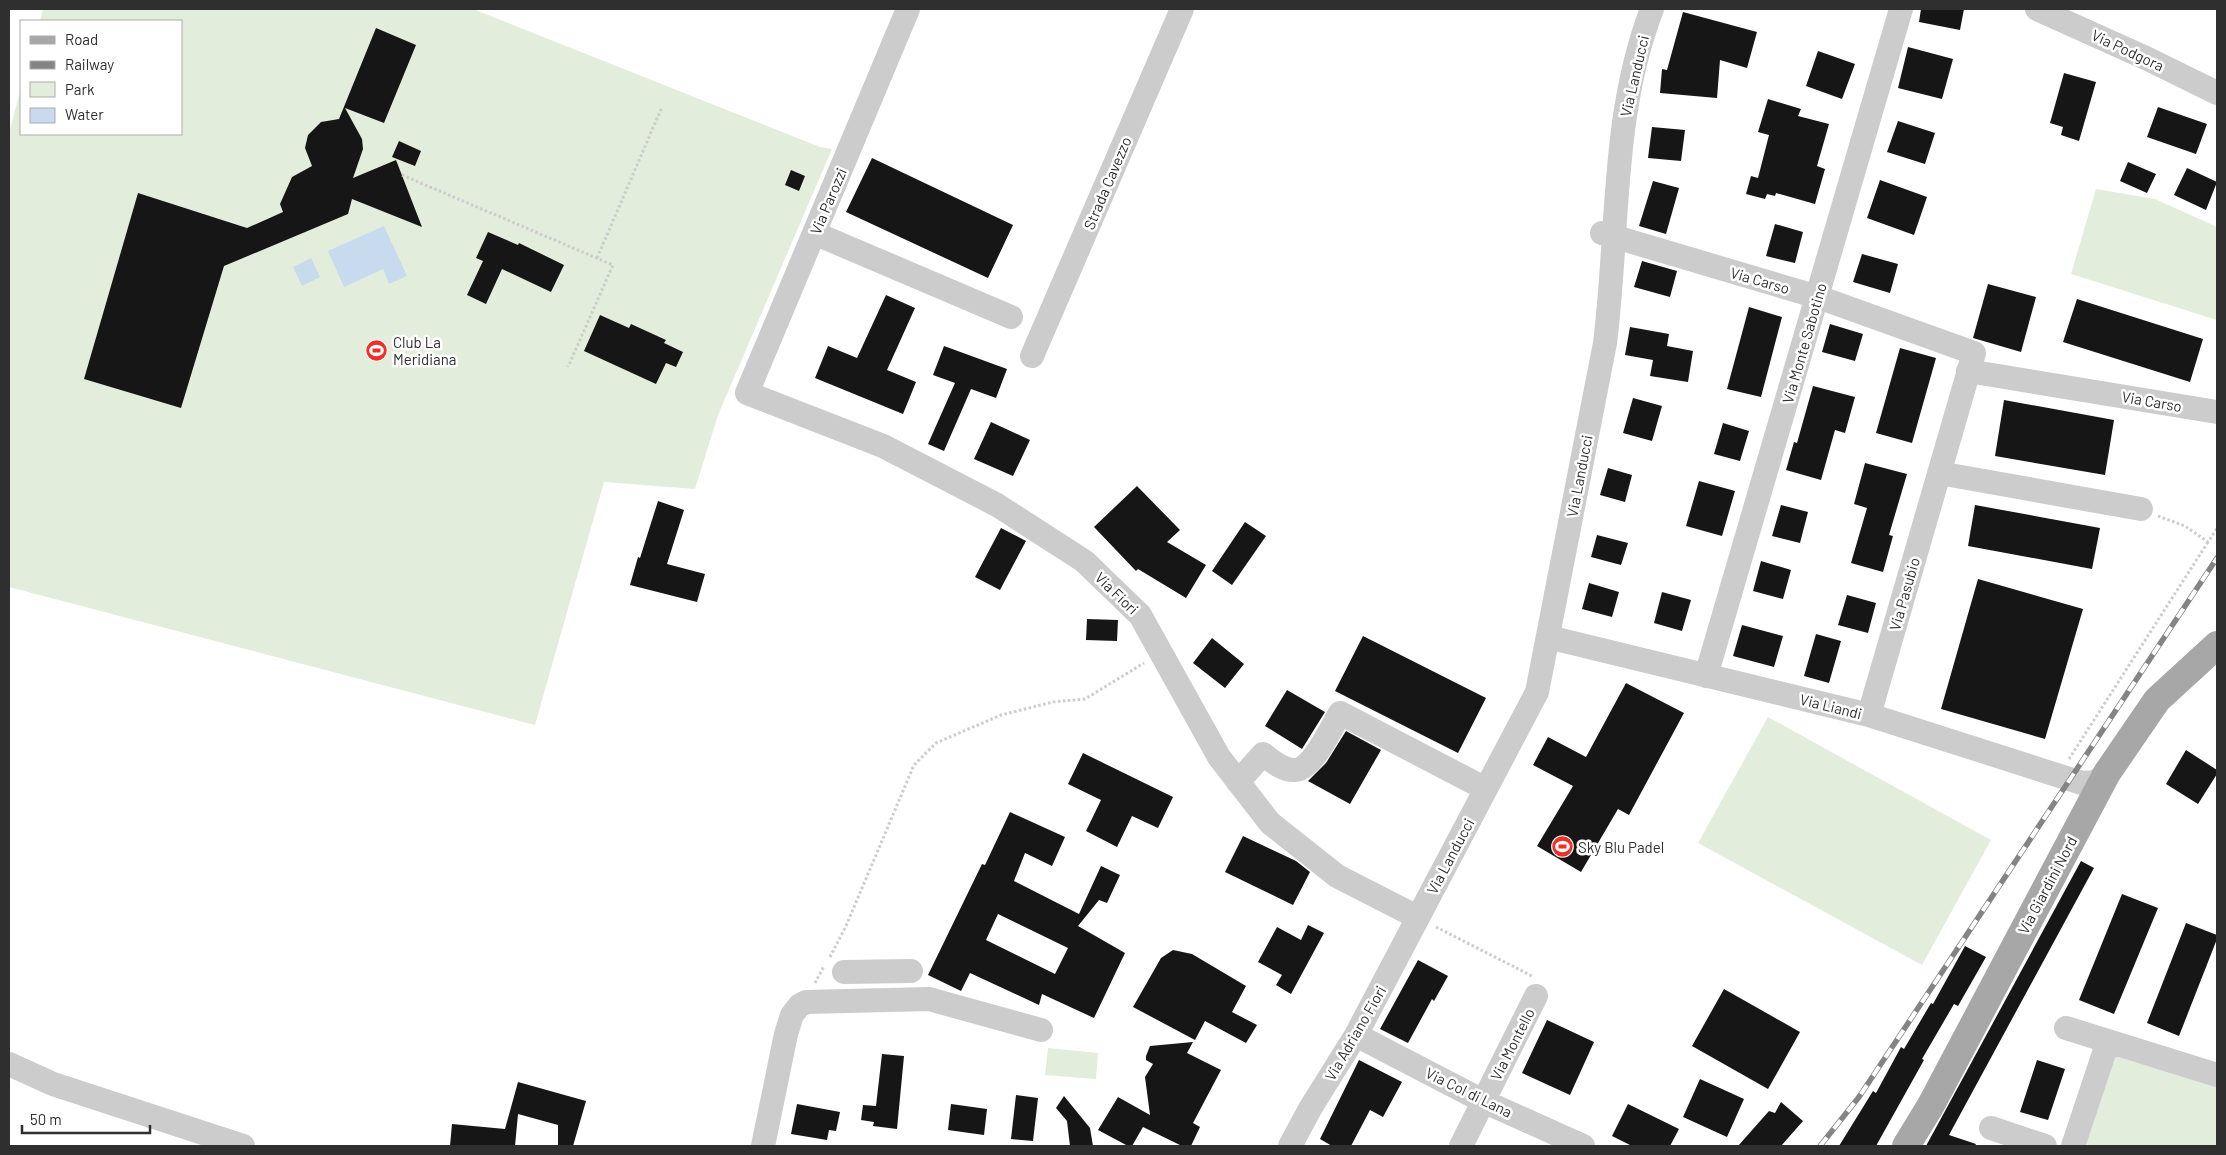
<svg xmlns="http://www.w3.org/2000/svg" width="2226" height="1155" font-family="Barlow,sans-serif">
<style>
.green{fill:#e3eddc;fill-rule:evenodd}
.water{fill:#c7daee}
.building{fill:#161616;fill-rule:evenodd}
.lines{fill:none;stroke-linecap:round;stroke-linejoin:round}
.path{stroke:#ccc;stroke-width:3;stroke-dasharray:2.5 2.5;stroke-linecap:butt}
.minor{stroke:#ccc;stroke-width:24}
.major{stroke:#a7a7a7;stroke-width:28}
.rail-casing{stroke:#848484;stroke-width:5.5}
.rail{stroke:#fff;stroke-width:4;stroke-dasharray:11;stroke-linecap:butt}
.labels{text-anchor:middle;dominant-baseline:central;stroke-width:5;stroke-linejoin:round;paint-order:stroke}
.street-label{font-size:15px;fill:#2f2f2f;stroke:#fff}
.poi-label{font-size:15px;fill:#2f2f2f;stroke:#fff;text-anchor:start}
</style>
<rect width="100%" height="100%" fill="#fff"/>
<path class="green" d="M43 9H473L820 147 832 149 718 415 695 489 604 482 535 725 9 587V133L21 88V134H181V21H40ZM383 269 407 275 389 283Z
M2096 189 2155 199 2217 227V320L2071 274Z
M1768 717 1991 840 1922 965 1698 843Z
M2116 1043 2217 1075V1146H2081Z
M1048 1048 1098 1053 1096 1079 1045 1075Z"/>
<path class="water" d="M384 226 407 276 389 284 383 269 344 287 328 251Z
M311 258 320 277 302 286 293 267Z"/>
<path class="building" d="M1921 9H1964L1960 30 1919 22Z
M1683 12 1757 32 1747 68 1720 60 1717 98 1660 93 1662 69 1667 70Z
M376 28 416 45 384 123 345 108 362 139 363 149 353 178 396 160 422 227 352 199 348 214 224 266 181 408 84 379 138 193 247 228 283 212 280 204 292 177 312 166 305 148 308 135 321 122 339 119Z
M1908 47 1953 59 1942 99 1898 88Z
M1818 51 1855 64 1842 99 1806 86Z
M2064 73 2096 82 2079 141 2061 135 2063 127 2050 123Z
M1768 99 1801 109 1798 116 1829 124 1817 166 1825 169 1815 204 1776 193 1775 196 1767 194 1765 199 1746 194 1751 176 1758 178 1769 135 1758 132Z
M2158 107 2207 124 2196 154 2147 137Z
M1898 121 1935 133 1925 164 1887 152Z
M1652 127 1685 130 1681 161 1648 158Z
M399 141 421 151 415 166 392 157Z
M872 158 1013 225 988 278 846 212Z
M2128 162 2156 174 2147 193 2120 181Z
M2187 168 2217 182 2206 210 2174 195Z
M791 170 805 176 799 191 785 185Z
M1880 180 1927 197 1914 235 1867 218Z
M1653 181 1679 188 1666 234 1639 226Z
M1775 224 1803 232 1795 263 1766 256Z
M488 232 518 245 519 243 564 265 551 292 502 269 486 304 467 295 483 261 476 258Z
M1862 254 1898 264 1890 293 1853 282Z
M1642 261 1677 271 1670 297 1634 287Z
M1988 284 2036 297 2021 352 1973 338Z
M886 295 915 308 887 370 916 382 903 414 815 378 828 346 857 358Z
M2077 299 2203 339 2190 382 2063 342Z
M1749 307 1782 317 1761 397 1727 389Z
M600 315 629 328 631 324 666 340 664 343 683 352 676 367 666 363 656 384 584 351Z
M1830 324 1863 334 1855 361 1822 352Z
M1630 327 1669 334 1667 346 1693 351 1688 382 1650 376 1653 360 1625 355Z
M944 346 1007 369 996 398 971 389 944 451 928 444 955 383 933 375Z
M1900 348 1936 358 1912 443 1876 433Z
M1813 386 1855 397 1845 433 1835 430 1821 480 1786 470 1794 442 1797 443Z
M1633 398 1662 406 1652 441 1623 433Z
M2004 400 2114 420 2105 475 1995 456Z
M991 422 1030 440 1013 476 974 459Z
M1723 423 1749 431 1740 461 1714 454Z
M1865 463 1907 474 1889 535 1893 536 1883 572 1851 563 1867 508 1854 504Z
M1608 468 1632 475 1625 502 1600 495Z
M1699 481 1735 491 1722 536 1686 526Z
M1137 486 1180 530 1167 542 1206 565 1186 598 1138 569 1136 571 1094 527Z
M658 501 684 510 667 564 705 574 697 602 630 585 638 557 640 558Z
M1781 505 1808 512 1800 543 1772 536Z
M1975 505 2100 528 2092 569 1968 546Z
M1245 522 1266 536 1232 585 1212 571Z
M1001 528 1026 541 1000 590 975 577Z
M1597 535 1628 543 1621 565 1591 557Z
M1761 561 1791 570 1783 599 1753 591Z
M1978 579 2083 609 2045 739 1941 709Z
M1589 583 1619 592 1612 617 1582 609Z
M1662 592 1691 600 1682 631 1654 623Z
M1847 595 1876 603 1868 633 1838 625Z
M1087 619 1118 620 1117 641 1086 640Z
M1742 625 1783 636 1774 667 1733 656Z
M1816 634 1841 641 1829 683 1804 676Z
M1363 636 1486 698 1458 753 1335 691Z
M1212 638 1244 664 1225 688 1193 663Z
M1626 683 1684 713 1629 815 1618 809 1581 872 1537 846 1573 786 1533 765 1548 737 1586 757Z
M1287 690 1325 712 1302 749 1265 726Z
M1346 731 1381 750 1350 804 1308 781 1326 763Z
M2186 750 2217 770V774L2198 804 2166 784Z
M1083 753 1173 797 1158 828 1132 816 1117 847 1086 831 1101 800 1068 784Z
M1010 812 1065 837 1052 866 1025 853 1014 881 1079 914 1101 866 1120 875 1107 903 1099 900 1078 926 1125 953 1094 1018 1042 994 1039 1005 970 973 961 991 928 975 982 864 985 865ZM998 914 1068 948 1055 974 986 940Z
M1243 836 1296 861 1310 872 1293 905 1225 872Z
M2081 861 2094 868 1949 1135 1976 1144 1975 1146H1926Z
M2122 894 2158 908 2114 1014 2079 1000Z
M2186 923 2217 935V939L2179 1036 2147 1023Z
M1308 925 1324 933 1291 994 1276 985 1282 975 1258 962 1277 927 1301 940Z
M1965 946 1986 957 1958 1006 1954 1004 1922 1059 1924 1060 1876 1146H1839L1873 1091 1876 1093 1901 1047 1904 1049 1931 1003 1933 1004Z
M1173 950 1192 954 1246 986 1232 1012 1257 1025 1246 1043 1205 1021 1195 1040 1133 1007 1161 958Z
M1418 960 1448 976 1434 1001 1432 999 1408 1043 1380 1029Z
M1724 989 1800 1032 1768 1089 1692 1046Z
M1547 1020 1594 1042 1570 1095 1522 1073Z
M1193 1042 1187 1053 1221 1070 1193 1123 1200 1127 1191 1146H1182L1143 1127 1132 1146H1128L1098 1130 1118 1097 1150 1115 1145 1077 1153 1064 1146 1060V1056L1150 1046Z
M882 1054 904 1056 897 1129 873 1126 874 1122 861 1120 863 1105 876 1106Z
M1359 1060 1402 1082 1383 1117 1370 1110 1351 1146H1332L1320 1139Z
M2037 1060 2065 1069 2048 1120 2020 1112Z
M1700 1079 1744 1099 1727 1137 1683 1117Z
M518 1082 586 1101 573 1146H558V1125L518 1114 515 1146H450L452 1124 505 1129Z
M1016 1095 1038 1098 1033 1141 1011 1139Z
M1064 1096 1090 1128 1093 1146H1070L1067 1121 1056 1108Z
M1781 1102 1803 1121 1781 1146H1738L1769 1111 1775 1113Z
M797 1104 840 1112 836 1131 829 1130 827 1140 791 1134Z
M951 1104 987 1109 984 1135 948 1130Z
M1628 1104 1679 1129 1670 1146H1632L1612 1136Z"/>
<g class="lines">
<path class="path" d="M402 175 613 265 568 367
M597 258 662 107
M2158 516 2185 526 2208 542 2217 528
M2069 759 2208 542
M1436 927 1532 976
M830 957 846 926 914 765 936 743 1001 715 1053 702 1085 699 1144 663
M815 983 824 966"/>
<path class="minor" d="M908 9 747 393 883 446 997 505 1084 561 1140 615 1219 757 1270 823 1337 876 1417 917
M2037 9 2148 59 2217 93
M814 233 1011 317
M1602 233 1818 297 1974 353 1869 715
M1032 356 1182 9
M1968 371 2217 412
M1939 473 2141 509
M1548 637 1869 715 2082 783 2095 782 2107 773
M1706 676 1901 9
M1238 782 1263 754C1272 761 1283 771 1295 770 1313 769 1331 728 1340 713L1486 789
M844 972 911 971
M2066 1028 2217 1075
M1356 1035 1483 1101 1583 1146
M9 1064 53 1084 243 1146
M1991 1128 2045 1146
M763 1146 786 1034 792 1015 799 1006 806 1002 929 999 1041 1030
M1290 1146 1311 1107 1356 1035 1537 692 1605 343C1619 231 1611 115 1652 9
M1461 1146 1536 996
M2073 1146 2108 1041"/>
<path class="major" d="M1906 1146 1931 1105 2107 773 2157 700 2217 645"/>
<defs>
<path id="rail" d="M1820 1146 1859 1097 2217 558"/>
</defs>
<use href="#rail" class="rail-casing"/>
<use href="#rail" class="rail"/>
</g>
<defs>
<symbol id="stadium-disc" viewBox="-11 -11 22 22"><circle r="9.5" fill="#f03027" stroke="#fff"/><path d="M0-5a6.5 5 0 1 0 0 10a6.5 5 0 1 0 0-10ZM-3.5-1.8h7v3.6h-7Z" fill="#fff"/></symbol>
</defs>
<g fill-rule="evenodd">
<use href="#stadium-disc" x="364" y="338" width="25" height="25"/>
<use href="#stadium-disc" x="1550" y="834" width="25" height="25"/>
</g>
<g class="labels">
<g class="street-label">
<text transform="translate(2128 50) rotate(25)">Via Podgora</text>
<text transform="translate(1634 76) rotate(-77)">Via Landucci</text>
<text transform="translate(1107 183) rotate(-67)">Strada Cavezzo</text>
<text transform="translate(828 201) rotate(-67)">Via Parozzi</text>
<text transform="translate(1760 280) rotate(16)">Via Carso</text>
<text transform="translate(1804 343) rotate(-74)">Via Monte Sabotino</text>
<text transform="translate(2152 401) rotate(10)">Via Carso</text>
<text transform="translate(1579 476) rotate(-79)">Via Landucci</text>
<text transform="translate(1117 593) rotate(44)">Via Fiori</text>
<text transform="translate(1904 594) rotate(-74)">Via Pasubio</text>
<text transform="translate(1831 706) rotate(14)">Via Liandi</text>
<text transform="translate(1450 856) rotate(-62)">Via Landucci</text>
<text transform="translate(2047 885) rotate(-62)">Via Giardini Nord</text>
<text transform="translate(1355 1033) rotate(-60)">Via Adriano Fiori</text>
<text transform="translate(1512 1044) rotate(-63)">Via Montello</text>
<text transform="translate(1469 1092) rotate(26)">Via Col di Lana</text>
</g>
<g class="poi-label">
<text x="393" y="342">Club La<tspan x="393" dy="17">Meridiana</tspan></text>
<text x="1578" y="847">Sky Blu Padel</text>
</g>
</g>
<rect width="2226" height="1155" fill="none" stroke="#2f2f2f" stroke-width="20"/>
<rect x="20" y="20" width="162" height="115" fill="#ffffff" stroke="#acacac"/>
<rect x="30" y="36" width="25" height="8" fill="#a7a7a7" stroke="#acacac"/>
<text x="65" y="45" font-size="15" fill="#2f2f2f">Road</text>
<rect x="30" y="61" width="25" height="8" fill="#848484" stroke="#acacac"/>
<text x="65" y="70" font-size="15" fill="#2f2f2f">Railway</text>
<rect x="30" y="82" width="25" height="15" fill="#e3eddc" stroke="#acacac"/>
<text x="65" y="95" font-size="15" fill="#2f2f2f">Park</text>
<rect x="30" y="108" width="25" height="15" fill="#c7daee" stroke="#acacac"/>
<text x="65" y="120" font-size="15" fill="#2f2f2f">Water</text>
<path d="M22 1125v8h128v-8" fill="none" stroke="#2f2f2f" stroke-width="2.5"/>
<text x="30" y="1125" font-size="15" fill="#2f2f2f" stroke="#ffffff" stroke-width="4" paint-order="stroke">50 m</text>
</svg>
